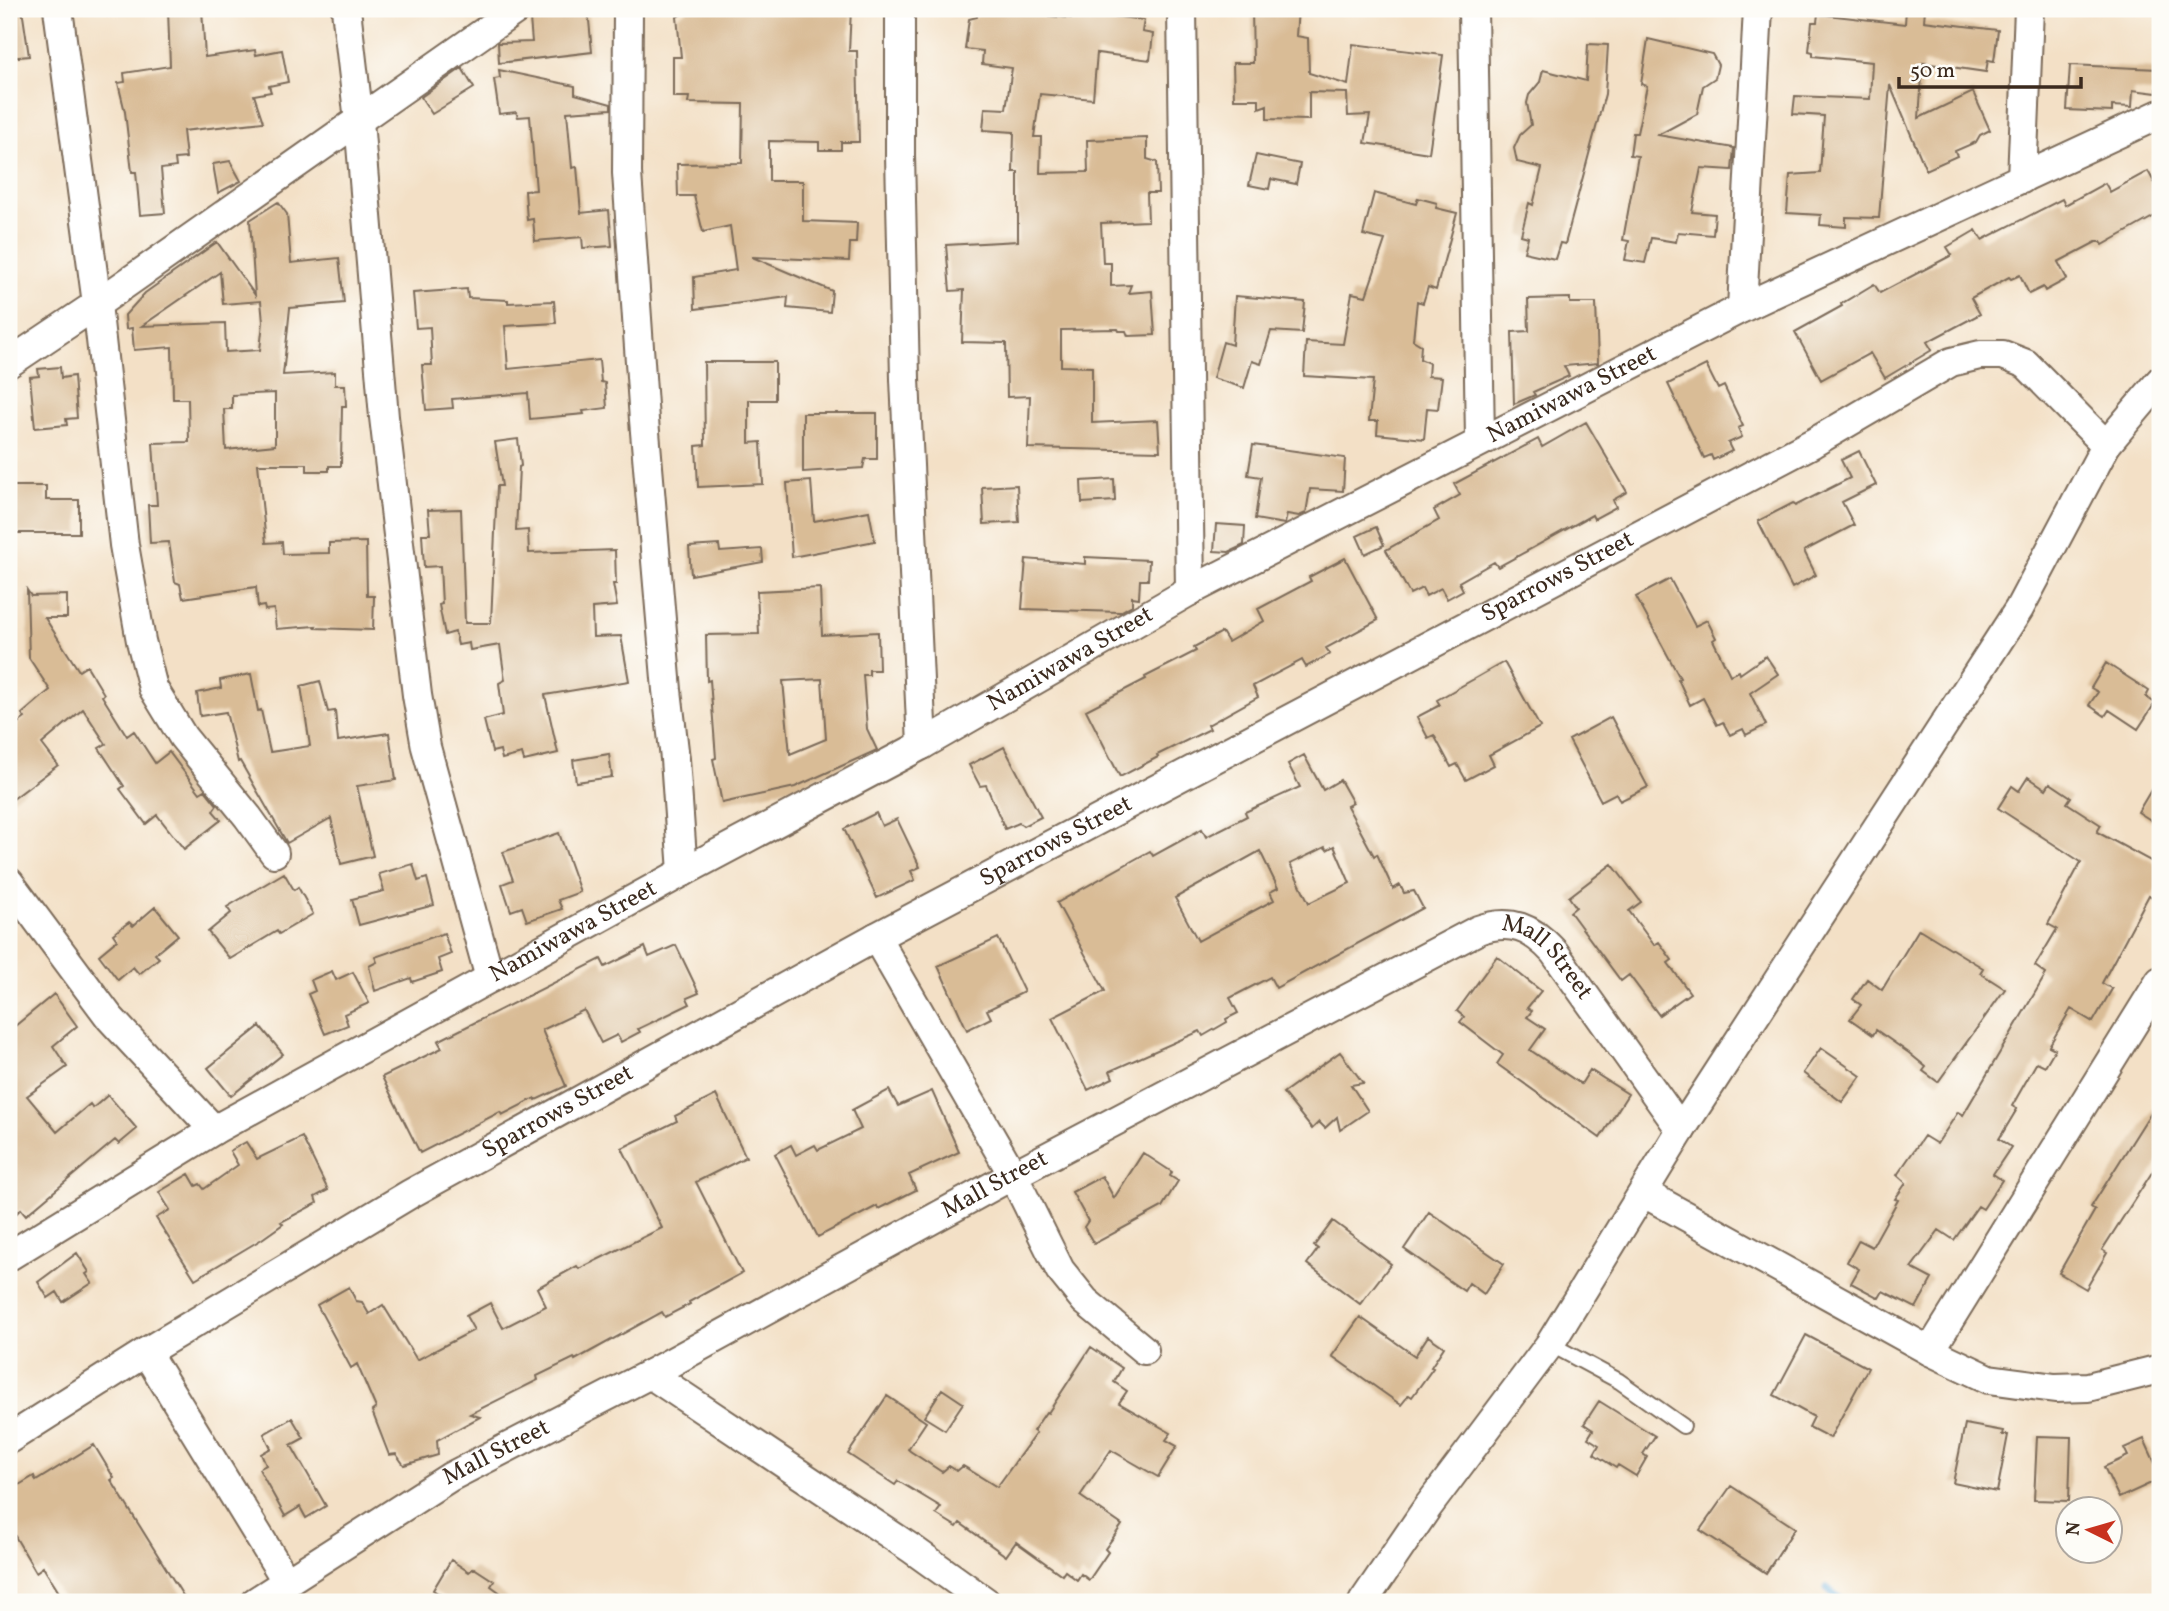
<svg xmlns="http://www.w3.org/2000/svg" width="2169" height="1611" font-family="Vollkorn,serif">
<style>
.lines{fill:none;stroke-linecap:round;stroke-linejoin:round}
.stream{stroke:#65aadb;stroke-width:7}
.building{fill:#d9bc96;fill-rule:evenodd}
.service-casing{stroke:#7b6a59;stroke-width:18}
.minor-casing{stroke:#7b6a59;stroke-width:32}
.service{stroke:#fff;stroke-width:14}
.minor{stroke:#fff;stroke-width:28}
.labels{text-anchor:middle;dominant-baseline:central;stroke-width:5;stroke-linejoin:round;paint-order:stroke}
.street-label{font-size:24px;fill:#3b2a1e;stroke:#fdfcf7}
</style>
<rect width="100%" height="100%" fill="#fdfcf7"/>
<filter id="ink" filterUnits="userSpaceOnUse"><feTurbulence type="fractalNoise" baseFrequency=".0143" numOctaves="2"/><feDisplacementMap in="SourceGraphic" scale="14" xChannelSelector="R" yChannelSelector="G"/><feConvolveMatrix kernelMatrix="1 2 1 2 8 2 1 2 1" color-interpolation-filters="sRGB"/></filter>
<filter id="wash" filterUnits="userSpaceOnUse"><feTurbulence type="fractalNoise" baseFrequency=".00686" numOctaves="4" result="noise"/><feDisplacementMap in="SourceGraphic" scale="28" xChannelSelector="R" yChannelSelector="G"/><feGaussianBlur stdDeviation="1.57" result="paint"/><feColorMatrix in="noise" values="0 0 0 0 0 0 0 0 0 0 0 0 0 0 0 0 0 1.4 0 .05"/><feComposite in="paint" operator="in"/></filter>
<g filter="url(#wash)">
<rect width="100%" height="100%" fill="#f3e0c6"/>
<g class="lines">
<path class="stream" d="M1827 1588 1844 1602"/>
</g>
<g id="blocks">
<path class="building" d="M9 9H22L29 56 9 58Z
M168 9H202L205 57 255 50 256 55 282 50 288 82 269 86 271 92 254 95 263 122 183 131 186 158 175 159 176 167 161 169 165 213 140 215 136 172H132L125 112 118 83 125 82 124 73 170 66Z
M688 9H851L849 51H857L859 142H841V150H819V142L769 141V181H803V221L857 223 856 243H850L849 261 752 257 832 291 830 312 787 308 788 297 695 309 694 277 736 270 730 226 703 232 694 196H678L677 164 742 163 743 104 688 103 689 97H673V57H681L677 17Z
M978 9 1071 18 1072 11 1144 20 1142 32 1153 34 1150 60 1097 53 1093 99 1040 94 1034 137H1041L1040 173 1088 172 1087 140 1147 138V159L1157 162 1158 193H1147L1148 221 1101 223 1103 263H1111V286L1131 285 1128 293 1152 291 1155 335 1128 336 1126 331H1119L1118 329 1061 330V366L1092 367V423L1158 420 1160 451 1028 448 1030 396 1007 397 1006 343 962 342 964 290 950 291 946 245 1018 241V172H1013L1014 132 983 130 985 108 1006 109 1012 68 982 64 983 51 965 49 969 19 977 17Z
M1252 9H1298L1296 36 1308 38 1309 73 1348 85 1353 44 1443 55 1429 153 1365 143 1370 115 1348 116 1347 93 1309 92V120L1267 119V105L1259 108V99H1234L1233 63H1253Z
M1906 9H1925L1924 21 1998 30 1994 61 1988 60 1986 72 1923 63 1919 118 1973 92 1990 130 1980 135 1976 142 1955 151 1957 156 1926 170 1890 85 1879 218 1846 217V227L1820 225 1821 215 1787 213 1790 175 1820 173 1824 116 1793 114 1795 96 1870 99 1872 62 1813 56V52L1809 51 1812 22H1817L1818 14 1905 24Z
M588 10 592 52 499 63 498 43 532 42 530 19 532 17Z
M1648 39 1712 54 1718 65 1715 78 1703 86 1697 114 1658 135 1734 148 1732 170 1701 168 1692 212 1715 214 1713 235 1678 232 1676 242 1651 238 1645 263 1625 260 1629 241 1623 240 1638 156 1630 155 1633 133H1637L1647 86 1641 84Z
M1588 44 1608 45 1605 94 1565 244 1560 243 1555 259 1524 252 1528 237 1521 235 1529 203 1533 205 1542 168 1517 162 1514 148 1520 135 1531 125 1527 103 1529 95 1540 82 1543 70 1586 81Z
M2070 65 2158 69 2157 93 2133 90 2132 107 2112 106V112L2067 110Z
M462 68 474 88 432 114 421 97Z
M499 70 575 86V94L611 104V109L567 112 572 168 577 167 581 213 609 210 612 246 583 248 582 237 535 241 533 219 527 220 525 191 536 190 530 116 518 117 516 112 499 114 494 79 500 78Z
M1256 155 1300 164 1296 184 1271 179 1269 189 1249 185Z
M230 161 241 181 218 193 213 164Z
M2148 171 2160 193V213L2103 245 2101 242H2096L2058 262 2067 279 2045 291 2043 287 2029 294 2020 275 2011 279 2009 277 1971 298 1980 314 1927 342 1932 350 1885 378 1870 353 1821 380 1795 332 1842 306 1841 304 1874 284 1880 293 1952 255 1947 247 1976 230 1982 240 2062 199 2065 205 2105 183 2110 192Z
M1374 193 1416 204 1418 198 1437 203 1436 208 1457 213 1436 290 1428 287 1423 303 1417 301 1413 340 1421 345 1420 359 1429 363 1428 376 1442 377 1438 409 1427 408 1424 439 1377 434 1378 421H1369L1373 380 1304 376 1306 342 1343 344 1352 293 1366 296 1385 240 1363 235Z
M278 202 287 214 291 263 339 258 344 303 290 308 283 375 335 372V385H345L346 406H342L341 466H329V471H307V464H258L266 543 282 542 283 554 329 553V543L366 542 367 596H374L373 630 315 628 316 626 276 629 274 609 265 610 264 606 258 607 256 587 183 598 180 584 175 582 169 542 150 543 148 505H157L153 443 189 442 188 399H173L172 347 134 350 132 328 126 329 125 315 145 293 217 242 255 295 250 220ZM220 272 223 304 261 301 263 322 260 350 226 352 225 323 142 326ZM275 393V445L226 450 224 409H232V395Z
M467 289 468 298 508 300V303L554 301 556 323 505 326 508 369 599 360 601 382 605 383 607 408 583 411 584 414 530 419 528 393 452 399 453 408 426 410 422 365H432L430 327 416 328 413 293Z
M1235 296 1305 302 1302 333 1271 331 1261 364 1252 361 1244 388 1213 378 1223 342 1232 345Z
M1570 298V303H1596L1598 363 1564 366 1569 376 1533 392 1535 395 1514 404 1512 332 1529 331 1528 299Z
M704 362H775V400H749V443L761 442 763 484 698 487 696 446 705 445Z
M1706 365 1718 389 1724 386 1743 426 1738 428 1742 437 1728 443 1732 451 1713 460 1711 455 1704 458 1668 384Z
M60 367 61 378 74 376 77 418 66 419 67 425 35 428 30 377 39 376 38 369Z
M803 413H877V459H865L863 468 803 472Z
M1586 422 1627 492 1613 500 1616 507 1594 519 1592 515 1498 567 1494 562 1459 582 1463 590 1447 599 1441 588 1426 596 1422 588 1410 594 1386 550 1439 520 1434 510 1460 495 1454 484 1538 439 1542 447Z
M518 439 521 466 519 467 516 531 528 530 529 553 615 550 616 584H613L617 606 592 608 593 637 621 636 629 681 545 695 558 753 524 761 522 754 502 759 500 750 492 752 484 720 503 715 499 683 505 680 500 645 470 650 469 643 458 645 455 632 445 635 439 605 442 604 440 566 424 567 422 534H430L428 510 461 509 465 623H491L497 486H502L495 442Z
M1253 445 1345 458 1343 491 1310 489 1306 513 1299 516 1287 514 1285 524 1255 519 1261 477 1248 475Z
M1859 451 1876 485 1842 502 1854 525 1804 551 1816 575 1792 588 1758 521 1793 503 1795 506 1850 478 1841 460Z
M1114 479 1115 501 1082 503 1081 481Z
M811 481 814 521 869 511 875 541 792 557 787 483Z
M1017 485 1019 522 984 524 982 487Z
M9 486H46V500H79V533H9Z
M1216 524 1245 526 1244 545 1229 552 1214 551Z
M1376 527 1384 545 1365 554 1357 536Z
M719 545 720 552 762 549 763 562 691 575 689 547Z
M1085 557 1149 560 1148 580H1140L1139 598 1132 597V605L1120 612 1022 609 1026 559 1085 564Z
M1345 558 1378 620 1326 648 1330 654 1306 667 1302 660 1253 686 1258 697 1208 725 1210 729 1157 755 1158 757 1120 777 1086 710 1146 679 1145 677 1196 651 1194 647 1222 632 1228 642 1264 621 1258 609 1311 581 1309 577Z
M1670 579 1695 626 1707 620 1716 638 1713 640 1730 675 1739 671 1740 674 1766 656 1778 674 1750 693 1766 725 1746 735 1743 729 1730 735 1723 722 1717 725 1703 698 1690 705 1678 679 1680 678 1636 597Z
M820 588 822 635 878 632 879 670H869V675H863L867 729 877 750 795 787 722 803 713 759 716 758 710 680 707 681 706 635 759 634 757 591ZM822 679 826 739 790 754 783 681Z
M27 590 31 596 67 595V618H45L79 671 87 666 104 694 102 696 127 736 134 731 155 763 169 752 200 793 205 790 217 805 213 811 221 820 184 849 157 815 146 824 120 789 124 786 99 748 106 744 83 709 42 744 58 765 9 802V730L25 718 22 714 50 690 29 658Z
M1504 662 1540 727 1489 755 1494 765 1466 780 1457 764 1451 767 1434 735 1428 738 1417 717 1440 705 1437 700Z
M2106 663 2149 691 2146 697 2155 703 2138 729 2109 710 2105 716 2089 705 2098 692 2091 688Z
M251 674 258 711 261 710 270 752 310 746 301 686 320 681 328 712 335 711 338 741 389 733 396 780 357 786 373 856 341 864 331 818 287 843 240 761 238 762 226 712 200 716 197 693 221 688 220 680Z
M1611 717 1648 787 1620 801 1616 793 1601 801 1569 740Z
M1004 747 1041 817 1023 826 1019 823 1005 829 986 785 980 786 969 765Z
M609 754 612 777 576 782 573 760Z
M1304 755 1323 790 1340 780 1353 803 1347 806 1374 856 1377 854 1393 889 1400 885 1404 893 1414 891 1423 908 1276 988 1270 977 1230 998 1238 1013 1226 1019 1227 1022 1203 1036 1200 1031 1110 1071 1113 1078 1088 1090 1052 1018 1105 991 1057 903 1150 851 1153 856 1202 829 1206 837 1247 816 1245 812 1300 787 1288 764ZM1334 846 1350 883 1309 903 1290 864 1325 847 1327 850ZM1260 851 1278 888 1270 892 1274 900 1198 941 1175 898Z
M2160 775V826L2138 812Z
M2028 777 2046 789 2050 783 2071 797 2067 803 2101 825 2097 832 2160 866V883L2152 897 2149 895 2102 983 2112 989 2093 1022 2071 1009 2049 1046 2055 1049 2045 1066 2037 1062 2012 1106 2017 1109 1999 1139 2011 1147 1993 1174 2002 1180 1983 1209 1978 1206 1954 1240 1939 1230 1911 1268 1932 1279 1916 1308 1883 1291 1879 1298 1851 1283 1859 1269 1847 1262 1859 1240 1872 1247 1898 1200 1895 1199 1906 1183 1897 1175 1924 1136 1937 1144 1958 1112 1963 1115 2046 974 2035 966 2057 929 2048 924 2081 862 1998 808 2012 786 2019 791Z
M876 813 882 826 897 819 920 867 911 871 915 880 877 898 844 829Z
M559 833 580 892 558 900 562 909 527 921 522 907 511 911 502 884 513 880 503 852Z
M413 864 418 881 427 878 434 905 359 925 352 899 384 891 379 874Z
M1612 864 1641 902 1629 911 1654 945 1659 942 1672 960 1668 963 1690 993 1659 1015 1629 975 1621 981 1570 912 1576 907 1569 897Z
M284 873 294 890 298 887 313 914 279 934 277 931 230 959 208 932 231 913 227 907Z
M155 907 178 935 155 954 159 958 139 974 133 967 118 980 99 955 117 940 113 934 129 922 133 926Z
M1919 929 1983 968 1980 973 2005 989 1938 1082 1923 1071 1926 1067 1909 1053 1876 1030 1873 1035 1850 1019 1861 1005 1853 999 1867 979 1882 990Z
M444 933 451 954 438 959 442 972 412 982 411 978 375 991 369 966 377 962 375 957Z
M998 938 1024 992 987 1010 991 1018 967 1030 938 966Z
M676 945 699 993 687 998 690 1004 638 1029 640 1032 621 1042 617 1035 601 1043 584 1010 542 1030 566 1086 536 1100 535 1098 502 1115 500 1112 420 1153 382 1077 442 1048 438 1041 601 959 605 967 645 947 649 957Z
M1497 956 1541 991 1527 1008 1532 1011 1527 1017 1545 1029 1530 1050 1581 1084 1590 1070 1628 1094 1600 1138 1497 1064 1503 1055 1460 1022 1464 1017 1457 1011Z
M332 971 336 980 353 972 369 1003 344 1014 348 1025 325 1034 308 994 315 991 311 980Z
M54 994 77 1026 53 1046 67 1067 27 1096 57 1132 90 1104 93 1108 108 1095 137 1129 119 1144 115 1140 26 1215 21 1209 9 1220V1031Z
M260 1026 283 1054 231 1096 208 1068Z
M1821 1048 1861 1076 1842 1102 1803 1073Z
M1340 1052 1363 1083 1351 1085 1368 1111 1340 1130 1337 1117 1325 1128 1319 1122 1312 1129 1283 1093Z
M889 1090 898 1106 932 1091 959 1152 909 1175 916 1190 878 1209 877 1206 818 1237 775 1154 791 1145 796 1155 815 1145 818 1150 861 1129 852 1110Z
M716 1095 746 1157 696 1182 742 1273 689 1302 690 1304 665 1317 662 1312 575 1360 574 1358 537 1376 538 1380 470 1414 480 1417 437 1440 438 1455 404 1465 396 1454 389 1455 372 1411 376 1408 357 1364 351 1368 317 1305 349 1287 356 1301 362 1302 369 1314 383 1305 417 1360 474 1330 466 1316 490 1303 503 1328 546 1306 537 1288 577 1266 579 1269 662 1228 622 1148 677 1121 675 1116Z
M2160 1098V1160L2102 1250 2107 1253 2086 1289 2059 1273 2095 1210 2091 1207Z
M302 1137 328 1190 315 1197 317 1203 281 1222 283 1224 262 1239 195 1279 156 1218 170 1210 159 1192 189 1174 196 1186 200 1184 204 1189 238 1165 230 1151 246 1142 257 1159Z
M1143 1153 1172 1172 1170 1176 1178 1181 1162 1207 1094 1244 1084 1227 1088 1221 1072 1192 1102 1176 1114 1198Z
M1429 1212 1504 1264 1484 1294 1469 1283 1464 1291 1404 1249Z
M1333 1221 1391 1264 1360 1304 1307 1264 1318 1249 1314 1246Z
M77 1253 89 1272 86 1274 92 1283 63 1302 57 1292 48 1298 38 1282Z
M1360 1317 1415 1356 1428 1336 1444 1347 1431 1367 1433 1368 1412 1397 1409 1395 1401 1405 1332 1356Z
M1806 1335 1868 1368 1830 1438 1809 1427 1814 1417 1774 1395Z
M1091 1347 1122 1368 1114 1382 1127 1391 1119 1403 1171 1433 1166 1440 1177 1446 1158 1477 1111 1450 1080 1496 1122 1525 1105 1549 1108 1552 1089 1580 1081 1574 1077 1580 1065 1571 1062 1575 1016 1542 1006 1556 960 1523 957 1527 936 1514 941 1507 898 1481 895 1485 848 1454 887 1396 926 1422 908 1449 910 1451 942 1472 949 1466 957 1471 963 1466 997 1487 1036 1433 1033 1431 1046 1412 1048 1413Z
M942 1389 963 1403 945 1430 924 1417Z
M1599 1401 1655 1436 1643 1454 1647 1457 1636 1476 1618 1465 1616 1468 1594 1454 1599 1445 1588 1438 1593 1430 1584 1424Z
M292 1418 304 1438 291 1445 326 1506 306 1518 300 1507 285 1516 259 1469 266 1465 261 1454 271 1448 264 1434Z
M1965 1424 2003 1431 2002 1435H2008L1997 1492 1953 1483Z
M2037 1436 2071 1437 2069 1501 2034 1500Z
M2144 1439 2160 1474V1479L2119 1498 2104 1467 2128 1456 2124 1448Z
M94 1445 114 1478 111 1480 187 1602H65L43 1567 36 1572 9 1526V1491L34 1476 36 1481Z
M1731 1486 1795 1528 1766 1573 1700 1530Z
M451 1560 469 1572 474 1568 494 1581 491 1586 513 1602H452L433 1590Z"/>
</g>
</g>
<g filter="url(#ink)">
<use href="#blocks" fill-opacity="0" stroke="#7b6a59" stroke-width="2"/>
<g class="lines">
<defs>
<path id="service" d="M1550 1344 1619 1381 1683 1426"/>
<g id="minor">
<path d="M58 9 97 304 124 545 141 641 153 688 183 737 248 817 274 853"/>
<path d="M346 9 359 121 384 417 417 695 426 747 490 978"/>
<path d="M628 9 627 173 644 420 667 690 675 759 683 872"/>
<path d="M900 9V155L905 379 922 745"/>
<path d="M1182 9 1190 591"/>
<path d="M1473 9 1480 440"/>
<path d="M2022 179 2029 9"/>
<path d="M1742 308 1758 9"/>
<path d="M9 363 97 304 517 9"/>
<path d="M9 882 110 1018 214 1130"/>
<path d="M876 937 1013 1175 1060 1270 1085 1301 1144 1350"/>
<path d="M1644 1193 1930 1351 1989 1379 2055 1388 2088 1387 2160 1369"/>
<path id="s1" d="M9 1256 214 1130 683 872 922 745 1190 591 1742 308 2160 114"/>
<path d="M1930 1351 2160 981"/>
<path d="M146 1352 287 1582"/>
<path d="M650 1374 912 1549 986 1602"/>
<path id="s2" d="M9 1439 146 1352 410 1194 876 937 1813 443 1951 362 1980 355H2003L2026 364 2106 445"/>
<path id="s3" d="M255 1602 450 1477 650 1374 1013 1175 1478 930C1511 918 1532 928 1554 952L1681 1130"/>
<path d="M1363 1602 1427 1508 1550 1344 1681 1130 2019 609 2106 445 2160 381"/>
</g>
</defs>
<use href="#service" class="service-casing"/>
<use href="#minor" class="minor-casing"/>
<use href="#service" class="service"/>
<use href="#minor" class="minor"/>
</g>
</g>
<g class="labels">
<g class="street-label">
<text stroke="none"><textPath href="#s1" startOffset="1785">Namiwawa Street</textPath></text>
<text stroke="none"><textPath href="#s2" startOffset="1773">Sparrows Street</textPath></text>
<text stroke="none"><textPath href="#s1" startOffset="1218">Namiwawa Street</textPath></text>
<text stroke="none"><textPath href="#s2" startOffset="1206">Sparrows Street</textPath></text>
<text stroke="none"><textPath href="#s1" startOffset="651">Namiwawa Street</textPath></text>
<text stroke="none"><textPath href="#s3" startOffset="1479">Mall Street</textPath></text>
<text stroke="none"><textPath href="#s2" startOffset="639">Sparrows Street</textPath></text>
<text stroke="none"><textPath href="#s3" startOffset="850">Mall Street</textPath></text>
<text stroke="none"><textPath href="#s3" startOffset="284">Mall Street</textPath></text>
</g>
</g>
<rect width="2169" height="1611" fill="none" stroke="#fdfcf7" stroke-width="35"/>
<g transform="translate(2089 1530) rotate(275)"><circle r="33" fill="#fdfcf7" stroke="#afa8a0" stroke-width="2"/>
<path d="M0-5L12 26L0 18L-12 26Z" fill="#c8321e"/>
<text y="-10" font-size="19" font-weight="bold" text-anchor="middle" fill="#3b2a1e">N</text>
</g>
<path d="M1899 77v10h182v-10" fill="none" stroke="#3b2a1e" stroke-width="3.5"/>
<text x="1910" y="77" font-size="21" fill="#3b2a1e" stroke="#fdfcf7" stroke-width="5" paint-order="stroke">50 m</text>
</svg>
